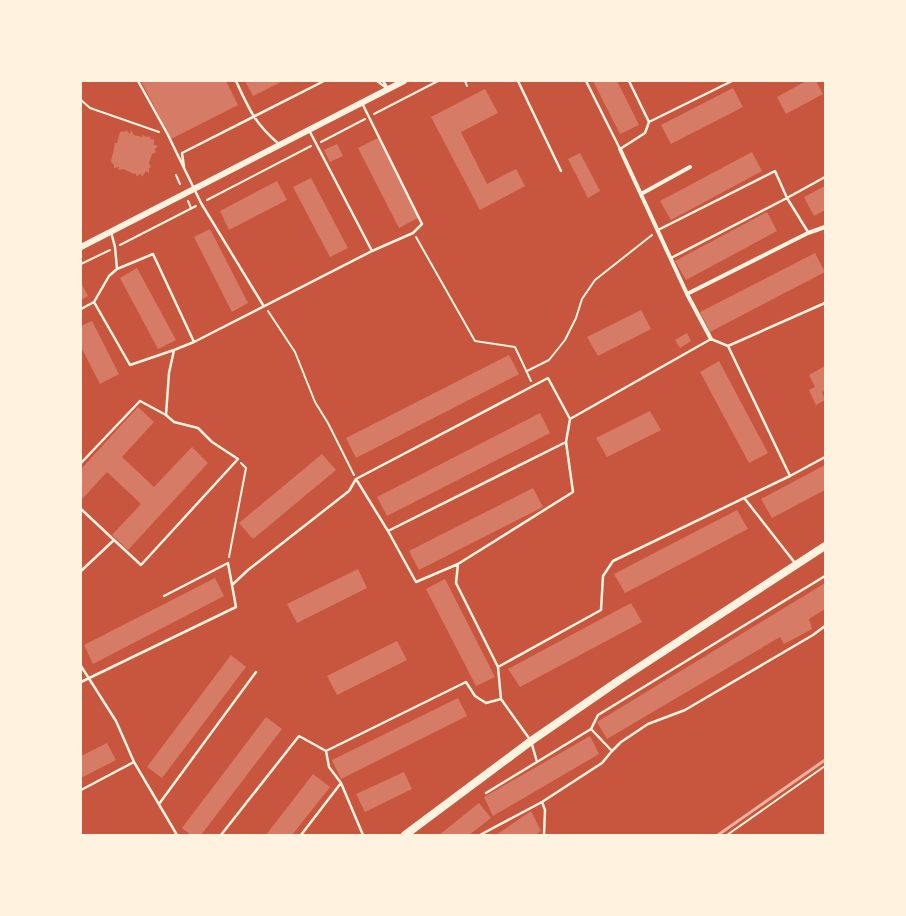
<svg xmlns="http://www.w3.org/2000/svg" width="906" height="916" font-family="Roboto,sans-serif">
<style>
.building{fill:#d67c66}
.lines{fill:none;stroke-linecap:round;stroke-linejoin:round}
.path{stroke:#fff3e0;stroke-width:2}
.service{stroke:#fff3e0;stroke-width:2.5}
.minor{stroke:#fff3e0;stroke-width:4}
.tertiary{stroke:#fff3e0;stroke-width:6}
.primary{stroke:#fff3e0;stroke-width:8}
.rail{stroke:#e9b49f;stroke-width:3}
</style>
<rect width="100%" height="100%" fill="#c8553d"/>
<path class="building" d="M141 81H226L238 105 171 139Z
M245 81H283L253 96Z
M593 81H617L639 125 620 134Z
M806 81H816L823 94 786 114 777 97Z
M733 88 743 107 671 144 661 125Z
M485 89 498 113 461 132 487 184 516 169 525 186 480 210 431 117Z
M126 130 130 134 131 130 134 135 142 137 143 135 147 137 149 136 152 140 154 138V145L158 146 154 150 156 151 155 153 152 154 149 163 151 167 149 168V173L146 171 142 177 141 174 136 176V173L134 174 123 169 118 170 119 167 114 168V165L111 162 115 143H117L120 132 123 131 125 132Z
M378 138 418 218 399 228 358 148Z
M337 144 343 156 330 162 324 150Z
M752 152 762 171 671 220 660 201Z
M580 153 600 191 588 198 568 159Z
M311 178 348 248 330 257 293 187Z
M277 181 287 200 229 230 220 211Z
M825 186V210L814 216 804 197Z
M767 212 777 231 686 280 675 261Z
M210 229 248 303 232 312 194 237Z
M815 253 825 272 710 332 700 312Z
M137 268 176 340 158 349 120 278Z
M81 283 88 296 81 300Z
M641 310 651 329 598 356 587 337Z
M92 321 119 374 100 384 81 347V326Z
M687 333 691 341 680 348 675 340Z
M509 355 519 374 356 458 346 438Z
M719 361 768 453 749 463 700 372Z
M825 366V391L822 392 825 400 816 405 809 390 815 387 809 375Z
M138 407 154 422 122 457 154 487 192 447 208 463 128 550 112 535 141 504 107 472 82 499 81 469Z
M650 411 661 430 607 457 596 438Z
M540 413 550 433 387 516 377 497Z
M322 454 336 470 253 539 239 523Z
M825 465V490L772 518 761 499Z
M533 488 543 507 419 570 409 551Z
M737 510 748 529 625 593 614 574Z
M358 569 367 588 297 623 287 604Z
M215 578 224 596 93 664 84 645Z
M445 579 495 677 476 686 426 589Z
M825 583V609L809 619 812 629 784 644 780 637 607 739 597 722Z
M631 603 642 622 520 687 508 669Z
M397 641 407 660 337 695 327 676Z
M231 655 246 667 162 778 147 767Z
M458 698 467 716 341 779 332 760Z
M266 717 282 729 201 835H191L182 828Z
M590 736 599 754 493 816 484 797Z
M107 743 116 760 81 778V756Z
M404 772 412 789 365 812 356 794Z
M313 774 330 787 292 835H266Z
M479 803 491 818 469 835H439Z
M531 811 541 831 535 835H496Z"/>
<g class="lines">
<path class="path" d="M465 81 467 86
M81 100 90 108 159 132
M374 114 438 81
M321 142 365 119
M176 175 180 184
M207 200 311 146
M188 201 191 208
M416 237 475 341 515 347 531 381
M120 245 196 206
M81 264 110 250
M268 311 295 352 315 402 328 423 354 475
M527 371 549 360 565 340 576 318 582 299 595 280 652 235
M229 557 246 468 241 463
M727 835 825 766"/>
<path class="service" d="M138 81 168 135 201 203 263 305
M236 81C249 109 255 124 279 144
M377 81 388 89
M383 81 387 87
M518 81 561 171
M586 81 620 149 645 133 649 122 629 81
M362 103 422 224 413 233 372 251
M649 122 732 81
M184 167 182 153 324 81
M658 230 775 171 787 198 825 177
M111 232 115 247 117 269
M153 254 194 342 174 350 130 365 94 302 109 276 117 269Z
M671 258 787 198 808 232
M81 309 94 302
M194 342 372 251 309 130
M728 346 825 303
M81 463 140 401 166 415
M790 476 825 457
M356 479 388 531 566 442 570 419
M745 499 795 563
M81 509 114 540
M388 531 416 582 458 564
M81 571 114 540 141 565 238 459 212 442 198 428 174 422 166 415 169 373 174 350
M232 585 248 570 349 491 356 479 548 378 570 419 711 339 728 346 790 476 613 561 603 576 601 610 498 667 501 699
M81 666 116 721 134 762 177 835
M498 667 456 583 458 564 573 492 566 442
M81 682 236 607 228 563 164 596
M326 751 329 767 341 783 363 835
M612 751 621 742 648 724 685 710 813 635 825 626
M81 790 134 762
M486 793 537 762
M542 802 602 763 612 751 591 729
M159 804 256 672
M221 835 299 736 326 751 466 682 475 696 486 703 501 699 531 741 537 762 591 729 598 715 825 576
M301 835 341 783
M480 835 542 802 545 810 544 835"/>
<path class="minor" d="M620 149 687 294 711 339
M641 194 690 167
M687 294 808 233 825 227"/>
<path class="tertiary" d="M81 247 404 81"/>
<path class="primary" d="M405 835 531 741 618 681 825 546"/>
<path class="rail" d="M718 835 825 760"/>
</g>
<rect width="906" height="916" fill="none" stroke="#fff3e0" stroke-width="164"/>
</svg>
